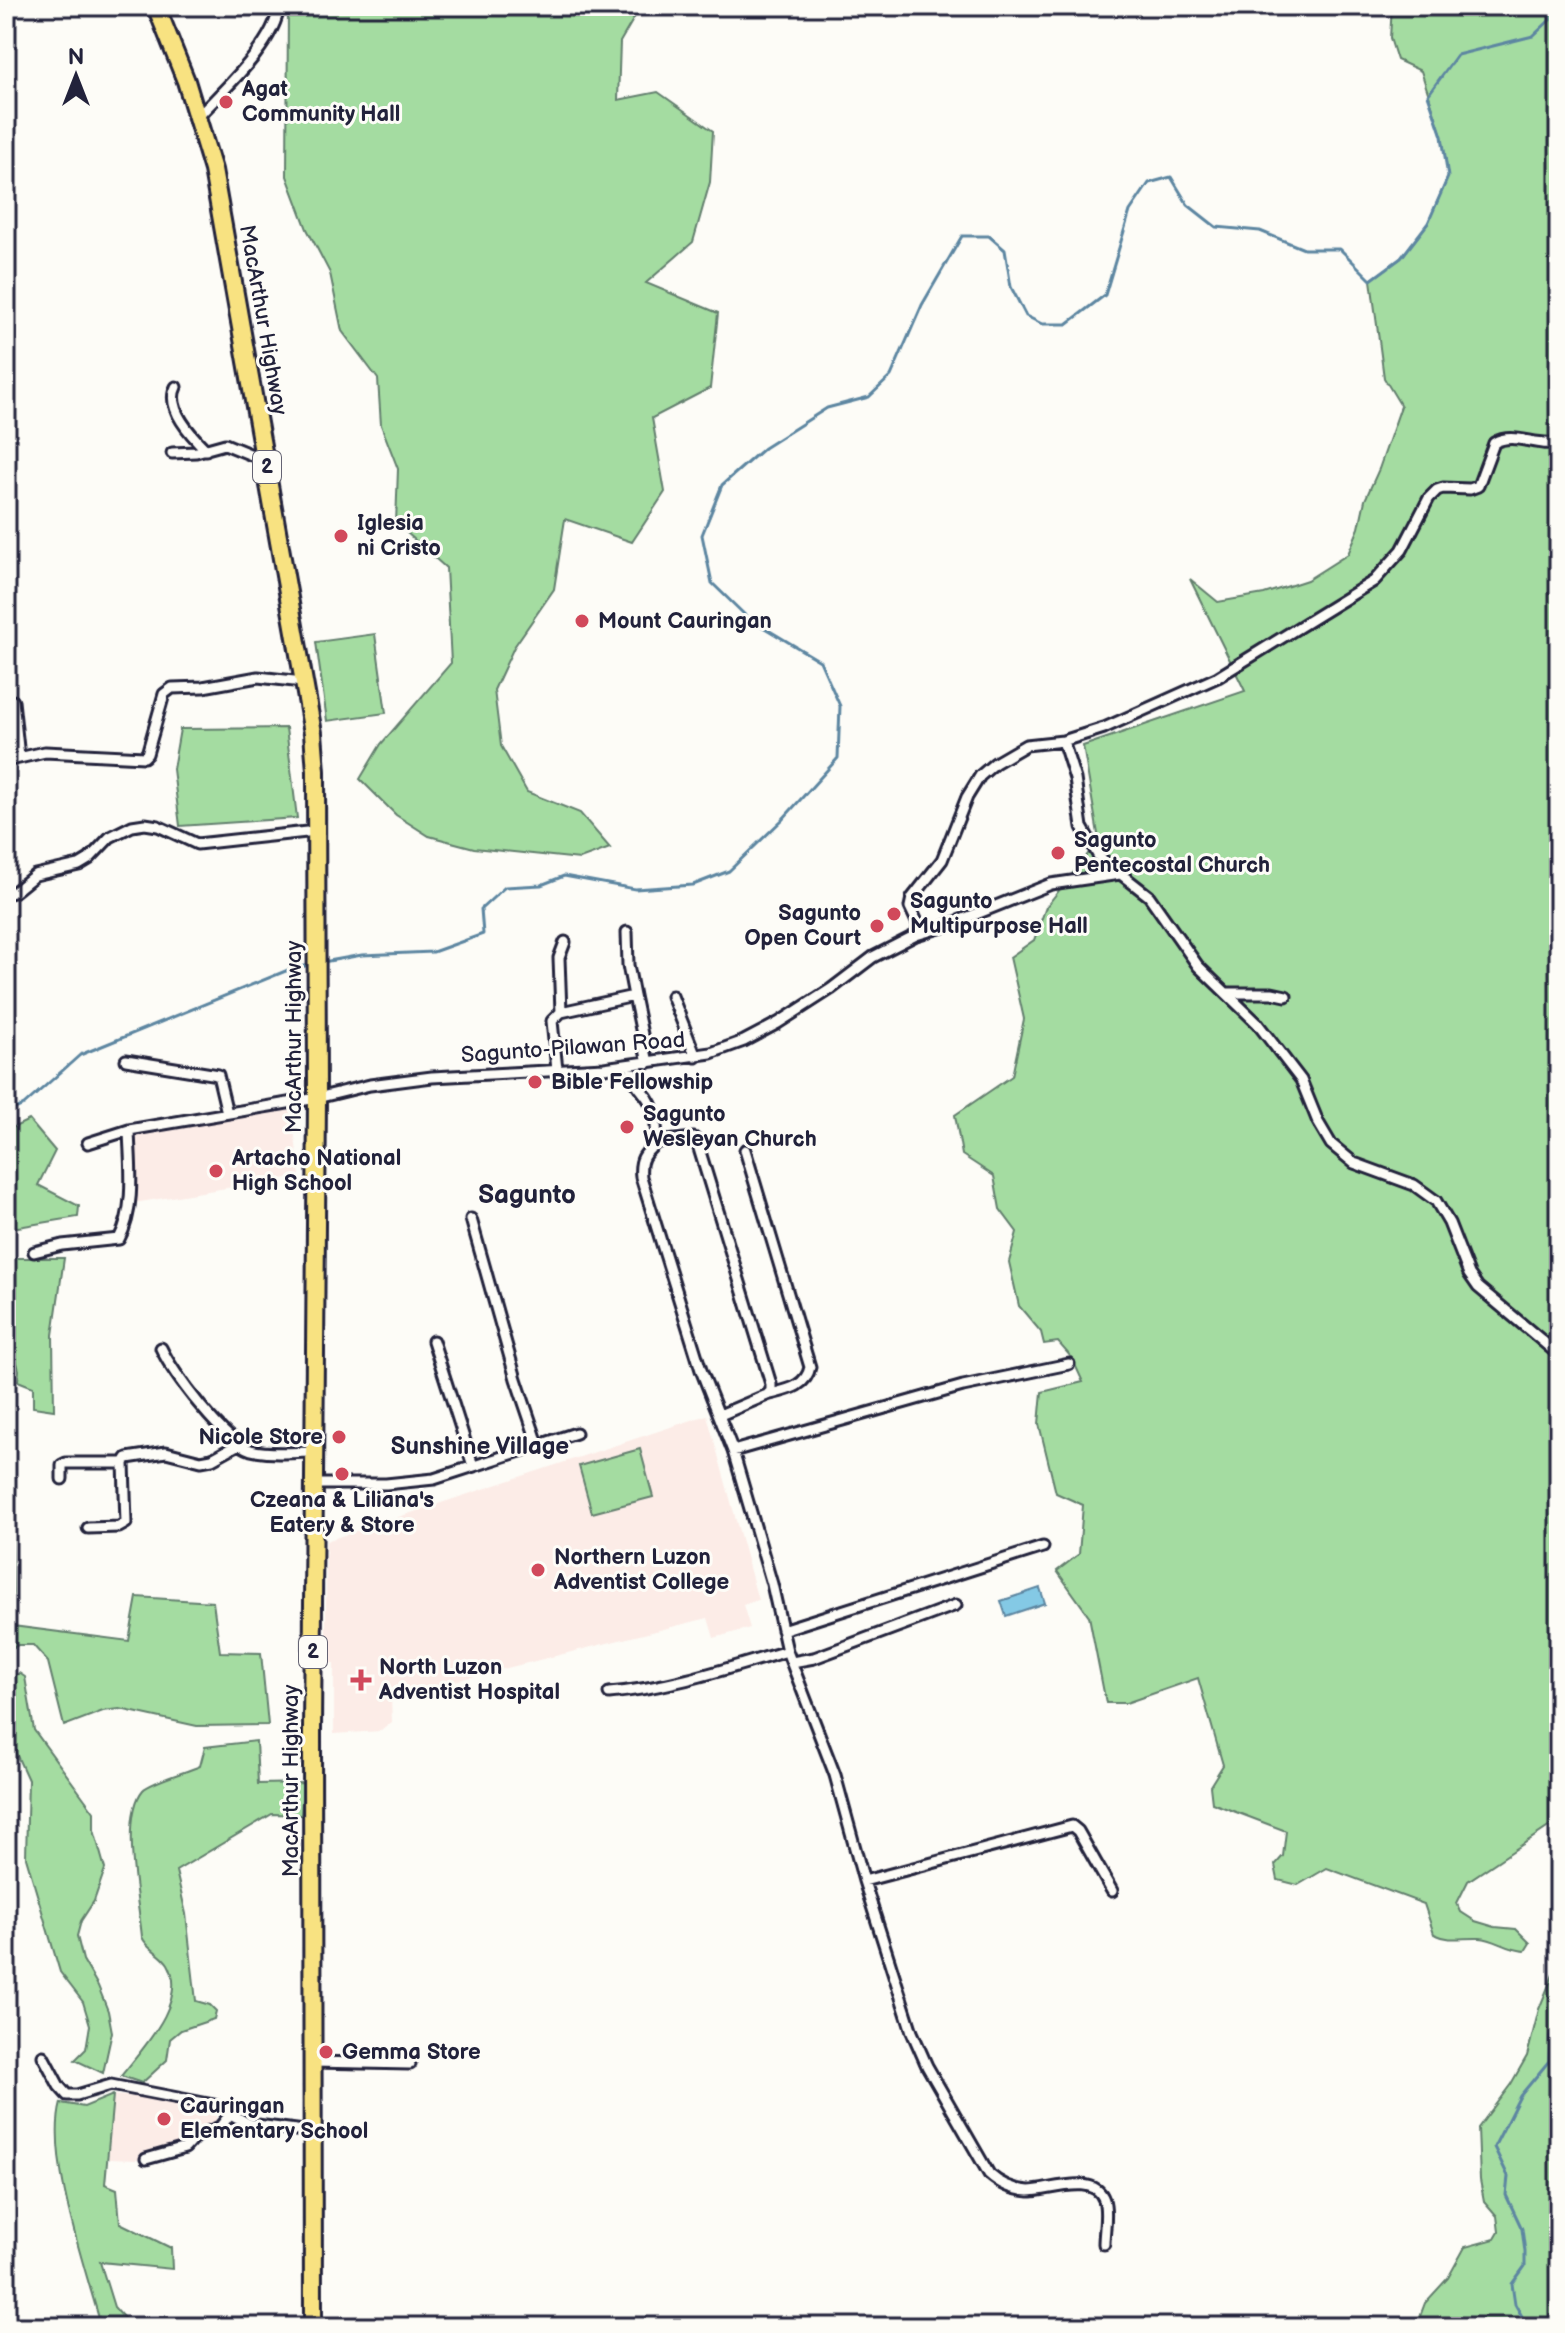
<svg xmlns="http://www.w3.org/2000/svg" width="1565" height="2333" font-family="'Balsamiq Sans',sans-serif">
<style>
.built{fill:#fcece7}
.green{fill:#a4dca1;stroke:#637f6e;stroke-width:2}
.water{fill:#84c9e5;stroke:#5d86a1;stroke-width:2}
.lines{fill:none;stroke-linecap:round;stroke-linejoin:round}
.stream{stroke:#5d86a1;stroke-width:3}
.minor-casing{stroke:#22223b;stroke-width:15}
.trunk-casing{stroke:#22223b;stroke-width:22}
.minor{stroke:#fdfcf7;stroke-width:9}
.trunk{stroke:#f8e281;stroke-width:16}
.poi-dot{fill:#d1495b;stroke:#fdfcf7;stroke-width:3}
.labels{text-anchor:middle;dominant-baseline:central;stroke-width:6;stroke-linejoin:round;paint-order:stroke}
.shield{fill:#fdfcf7;stroke:#646373;stroke-width:2}
.shield-label{font-size:20px;font-weight:bold;fill:#22223b}
.poi-label{font-size:22px;font-weight:bold;fill:#22223b;stroke:#fdfcf7;text-anchor:start}
.street-label{font-size:22px;fill:#22223b;stroke:#fdfcf7}
.neighbourhood-label{font-size:24px;font-weight:bold;fill:#22223b;stroke:#fdfcf7}
.quarter-label{font-size:26px;font-weight:bold;fill:#22223b;stroke:#fdfcf7}
</style>
<rect width="100%" height="100%" fill="#fdfcf7"/>
<filter id="ink" filterUnits="userSpaceOnUse"><feTurbulence type="fractalNoise" baseFrequency=".0125" numOctaves="2"/><feDisplacementMap in="SourceGraphic" scale="16" xChannelSelector="R" yChannelSelector="G"/><feConvolveMatrix kernelMatrix="1 2 1 2 8 2 1 2 1" color-interpolation-filters="sRGB"/></filter>
<g filter="url(#ink)">
<path class="built" d="M291 1106 300 1176 134 1203 130 1139 136 1133Z
M707 1415 758 1600 743 1605 750 1628 714 1638 708 1618 391 1697 392 1722 381 1731 334 1734V1663L326 1664V1541Z
M113 2095 174 2100 216 2111V2128L185 2146 137 2160 108 2159Z"/>
<path class="green" d="M288 6H641L620 42 618 100 658 92 713 131 710 182 693 242 646 283 718 313 710 388 652 418 665 492 632 542 565 519 554 589 514 647 494 690 501 746 527 792 580 813 610 848 580 859 474 848 429 836 396 815 360 779 381 744 451 663 446 568 396 523 398 469 381 425 378 379 342 331 330 273 307 229 287 176Z
M1392 6H1559V1820L1468 1881 1457 1903 1461 1912 1475 1921 1495 1927 1516 1929 1530 1943 1525 1951C1507 1950 1496 1939 1480 1938 1462 1937 1451 1942 1434 1934L1424 1904 1327 1868 1298 1885 1278 1880 1275 1865 1283 1856 1286 1831 1212 1803 1210 1786 1223 1765 1198 1678 1126 1703H1106L1089 1616 1057 1571 1079 1554 1083 1505 1056 1493 1039 1424 1042 1392 1083 1382 1072 1358 1058 1342 1044 1344 1041 1332 1019 1306 1009 1262 1017 1232 1000 1209 994 1176 962 1155 955 1115 1012 1076 1024 1019 1010 957 1034 940 1046 907 1099 840 1083 746 1245 691 1190 579 1218 602 1264 594 1307 580 1348 554 1359 528 1365 500 1379 469 1401 406 1384 378 1371 280 1401 258 1428 223 1448 177 1442 136 1421 71 1397 60 1390 38Z
M375 634 386 713 327 721 316 642Z
M286 728 297 818 180 826 173 769 180 729Z
M29 1120 55 1151 38 1185 79 1206 78 1217 18 1227 6 1225V1131Z
M6 1258H64L53 1335 54 1410 33 1407V1387L18 1381 19 1370 6 1322Z
M640 1449 653 1497 592 1513 579 1466Z
M11 1461 13 1626 129 1641 137 1597 213 1602 220 1652 261 1653 268 1725 197 1726 120 1709 103 1711 64 1726 48 1662 33 1645H18L6 1651V1463Z
M19 1673 25 1677 34 1730 94 1812V1830L105 1869 94 1901 81 1921 77 1936 83 1960 98 1986 108 2011 112 2032 103 2073 75 2060 86 2049 90 2025 83 2002 60 1972 26 1857 28 1780 14 1749 6 1739V1705L9 1698 6 1683Z
M256 1741 258 1784 303 1783 301 1815 272 1814 176 1871 186 1914 196 2001 210 2005 216 2011 214 2019 181 2030 170 2039 167 2060 142 2083 121 2076C142 2049 189 2001 168 1964 160 1952 148 1950 142 1937 139 1903 120 1817 143 1790 150 1782 187 1772 200 1766L205 1747Z
M1559 1960V2327H1416L1425 2303 1448 2278 1465 2247 1495 2239 1499 2232 1497 2216 1484 2201 1480 2180 1478 2128 1511 2084 1527 2056 1539 2009Z
M113 2095 105 2184 117 2189 120 2223 171 2248 172 2269 100 2262 114 2307 132 2327H104L100 2322C85 2267 46 2157 61 2103L84 2107Z"/>
<path class="water" d="M1040 1588 1045 1603 1006 1616 1001 1601Z"/>
<g class="lines">
<path class="stream" d="M323 962 362 955 433 952 483 934 481 909 505 887 541 885 564 876 635 889 693 885 729 871 782 820 838 758 840 706 820 661 748 618 712 583 702 535 722 485 764 448 827 408 869 397 891 376 922 305 962 236H989L1005 250 1011 287 1026 316 1042 324H1067L1105 295 1130 211 1149 183 1171 177 1188 205 1216 227 1260 231 1304 249H1340L1371 280 1401 258 1428 223 1448 177 1442 136 1428 95 1457 55 1533 36 1550 20 1549 6
M6 1113 24 1105 80 1055 293 968 311 965
M1528 2327 1515 2304 1512 2284 1525 2266V2252L1522 2229 1506 2195 1508 2176 1494 2147 1520 2096 1549 2061 1550 2036 1559 2020"/>
<defs>
<path id="minor" d="M198 117C224 89 275 44 279 6
M176 387C165 408 192 436 206 450
M172 453 196 452 225 444 264 460
M13 701 19 757
M1063 741 1075 779 1082 827 1099 857 1149 896 1198 966 1257 1023 1301 1080 1318 1122 1331 1144 1354 1163 1414 1185 1436 1201 1449 1223 1469 1274 1478 1287 1559 1355
M6 761 45 752 144 757 147 754 164 694 172 688 203 687 258 677 303 682
M6 894 14 892 35 875 79 865 89 859 110 837 132 826 145 824 158 826 197 844 316 831
M916 935 946 926 1051 884 1120 874
M1227 993H1272L1286 996
M634 996 648 1063
M672 996 696 1057
M561 1012 634 996 628 965 627 932
M126 1060 218 1075 227 1113
M631 1065C634 1089 642 1086 651 1104 657 1116 656 1130 657 1142 644 1154 639 1159 641 1177L701 1370 733 1451 772 1584 787 1651 835 1775 864 1881 912 2032 927 2066 989 2174C1000 2184 1014 2190 1029 2191 1049 2191 1095 2172 1104 2200 1108 2212 1104 2231 1104 2244
M557 1070 552 1021 561 1012 559 958 565 942
M657 1142 694 1138 697 1142 771 1384V1391L767 1395 720 1415
M88 1143 129 1130 317 1098 370 1085 432 1077 604 1068 711 1053 744 1041 778 1023 831 989 873 957 916 935 919 926 910 907 912 898 942 860 967 797 980 776 995 763 1026 745 1063 741 1104 728 1218 677 1374 581 1402 550 1429 498 1437 490 1443 488 1470 489 1478 486 1494 443C1514 431 1537 448 1559 442
M745 1150 810 1367C806 1388 785 1390 767 1395
M471 1219 516 1379 538 1444
M34 1252 62 1245 119 1239C136 1208 130 1165 129 1130
M433 1341 473 1466
M161 1348C173 1374 224 1442 251 1450 270 1455 294 1452 314 1452
M733 1451 963 1386 1069 1364
M62 1479V1465L66 1463H124
M313 1484H386L434 1479 576 1433
M88 1528 119 1527 126 1523 124 1463 127 1458 166 1452 201 1461 212 1459 239 1444
M782 1630 1043 1547
M792 1662 814 1658 956 1605
M609 1693C670 1688 729 1668 787 1651
M864 1881 1072 1826 1078 1831 1112 1891
M43 2056 59 2086 67 2095H77L111 2085 214 2105 249 2124 312 2132
M313 2062 410 2064
M146 2159 185 2148 195 2137 220 2127 231 2113"/>
<path id="trunk" d="M156 6 186 81 213 170 313 733 316 771 317 1098 312 1731 313 2327"/>
</defs>
<use href="#minor" class="minor-casing"/>
<use href="#trunk" class="trunk-casing"/>
<use href="#minor" class="minor"/>
<use href="#trunk" class="trunk"/>
</g>
</g>
<g class="poi-dot">
<circle cx="226" cy="102" r="8"/>
<circle cx="341" cy="536" r="8"/>
<circle cx="582" cy="621" r="8"/>
<circle cx="1058" cy="853" r="8"/>
<circle cx="894" cy="914" r="8"/>
<circle cx="877" cy="926" r="8"/>
<circle cx="535" cy="1082" r="8"/>
<circle cx="627" cy="1127" r="8"/>
<circle cx="216" cy="1171" r="8"/>
<circle cx="339" cy="1437" r="8"/>
<circle cx="342" cy="1474" r="8"/>
<circle cx="538" cy="1570" r="8"/>
<path d="M357 1668h8v8h8v8h-8v8h-8v-8h-8v-8h8z"/>
<circle cx="326" cy="2052" r="8"/>
<circle cx="164" cy="2119" r="8"/>
</g>
<g class="labels">
<g class="shield">
<rect x="253" y="451" width="28" height="32" rx="6"/>
<rect x="299" y="1636" width="28" height="32" rx="6"/>
</g>
<g class="shield-label">
<text x="267" y="467">2</text>
<text x="313" y="1652">2</text>
</g>
<g class="poi-label">
<text x="242" y="89">Agat<tspan x="242" dy="25">Community Hall</tspan></text>
<text x="357" y="523">Iglesia<tspan x="357" dy="25">ni Cristo</tspan></text>
<text x="598" y="621">Mount Cauringan</text>
<text x="1074" y="840">Sagunto<tspan x="1074" dy="25">Pentecostal Church</tspan></text>
<text x="910" y="901">Sagunto<tspan x="910" dy="25">Multipurpose Hall</tspan></text>
<text x="861" y="913" text-anchor="end">Sagunto<tspan x="861" dy="25">Open Court</tspan></text>
<text x="551" y="1082">Bible Fellowship</text>
<text x="643" y="1114">Sagunto<tspan x="643" dy="25">Wesleyan Church</tspan></text>
<text x="232" y="1158">Artacho National<tspan x="232" dy="25">High School</tspan></text>
<text x="323" y="1437" text-anchor="end">Nicole Store</text>
<text x="342" y="1500" text-anchor="middle">Czeana &amp; Liliana's<tspan x="342" dy="25">Eatery &amp; Store</tspan></text>
<text x="554" y="1557">Northern Luzon<tspan x="554" dy="25">Adventist College</tspan></text>
<text x="379" y="1667">North Luzon<tspan x="379" dy="25">Adventist Hospital</tspan></text>
<text x="342" y="2052">Gemma Store</text>
<text x="180" y="2106">Cauringan<tspan x="180" dy="25">Elementary School</tspan></text>
</g>
<g class="street-label">
<text transform="translate(263 320) rotate(80)">MacArthur Highway</text>
<text transform="translate(294 1037) rotate(-90)">MacArthur Highway</text>
<text transform="translate(573 1048) rotate(-4)">Sagunto-Pilawan Road</text>
<text transform="translate(291 1781) rotate(-90)">MacArthur Highway</text>
</g>
<g class="neighbourhood-label">
<text x="480" y="1446">Sunshine Village</text>
</g>
<g class="quarter-label">
<text x="527" y="1195">Sagunto</text>
</g>
</g>
<rect width="1565" height="2333" fill="none" stroke="#fdfcf7" stroke-width="32"/>
<rect x="16" y="16" width="1533" height="2301" fill="none" stroke="#22223b" stroke-width="3" filter="url(#ink)"/>
<g transform="translate(76 76)" stroke="#fdfcf7" stroke-width="6" paint-order="stroke">
<path d="M0-6L14 30L0 20L-14 30Z" fill="#22223b"/>
<text y="-12" font-size="22" font-weight="bold" text-anchor="middle" fill="#22223b">N</text>
</g>
</svg>
